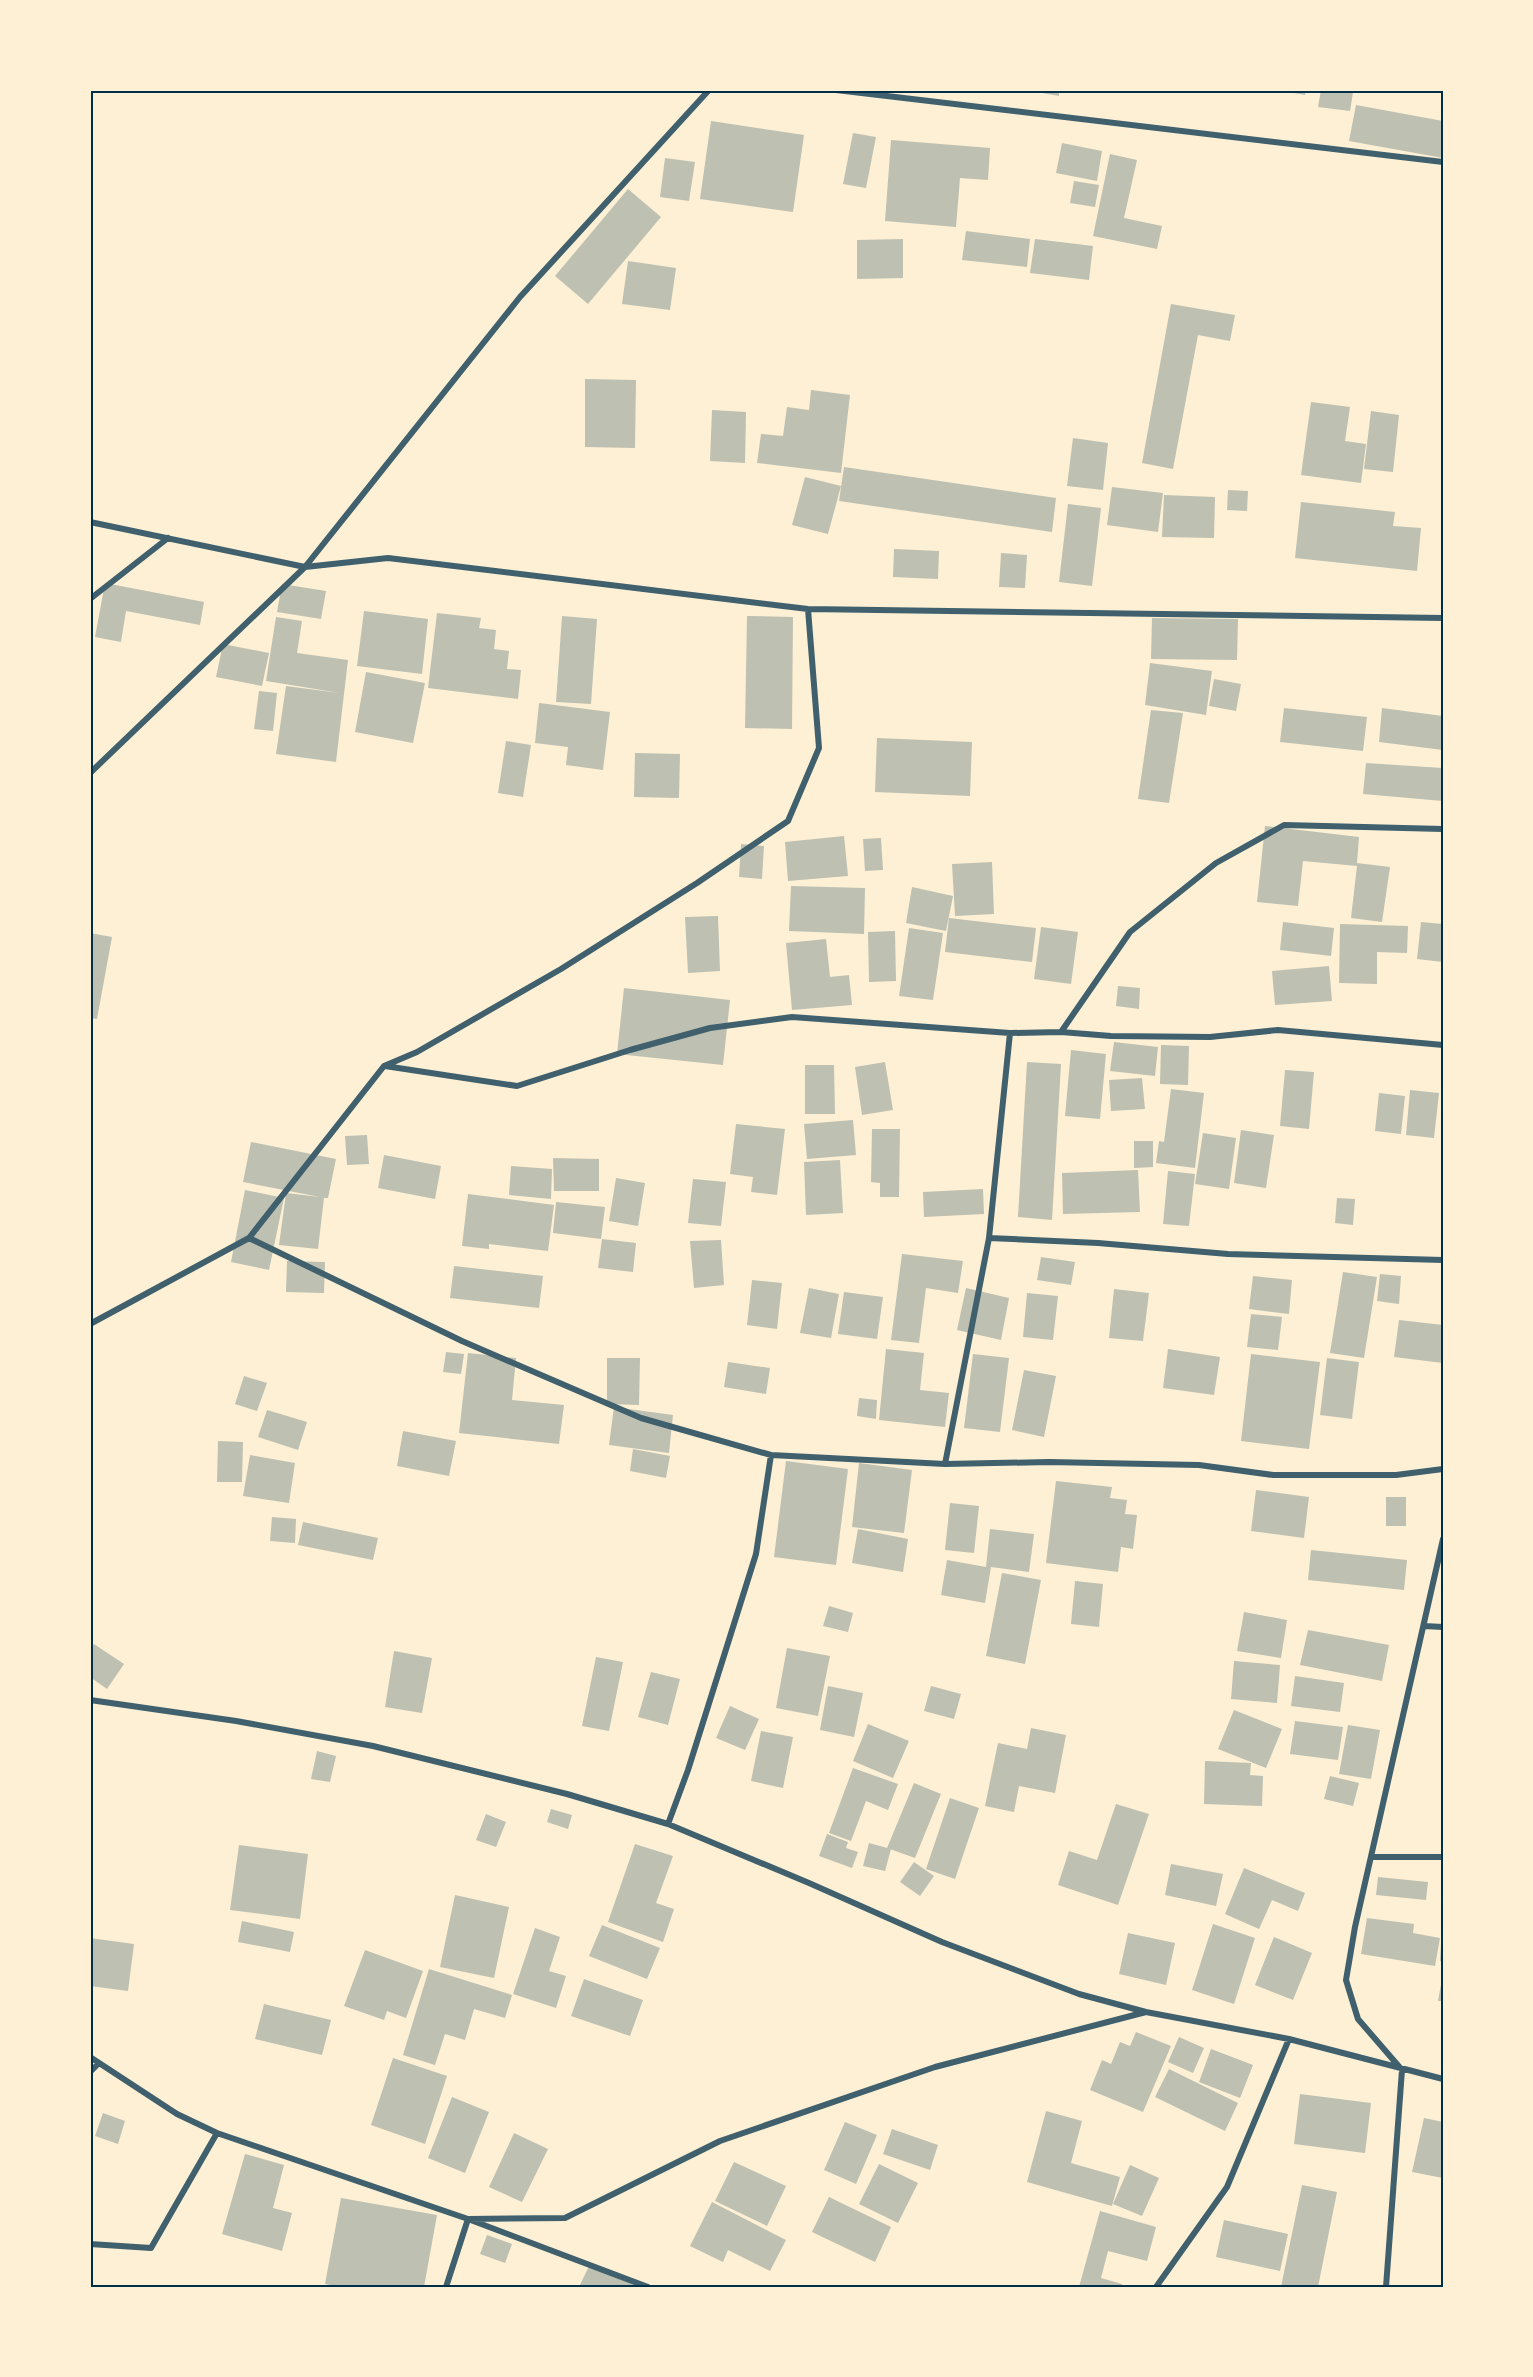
<svg xmlns="http://www.w3.org/2000/svg" width="1533" height="2377" font-family="'Sofia Sans Condensed',sans-serif">
<style>
.building{fill:#bec0b2}
.lines{fill:none;stroke-linecap:round;stroke-linejoin:round}
.minor{stroke:#3f606c;stroke-width:6}
.neatline{fill:none;stroke:#003049;stroke-width:2}
</style>
<rect width="100%" height="100%" fill="#fdf0d5"/>
<path class="building" d="M1025 90H1059V96Z
M1278 90H1306L1305 95Z
M1321 90 1353 92 1350 111 1318 107Z
M1356 105 1443 121V158L1349 141Z
M711 121 804 135 793 212 700 199Z
M853 133 876 137 866 188 843 184Z
M891 140 990 148 988 180 960 178 956 227 885 221Z
M1062 143 1102 151 1097 181 1056 173Z
M1110 154 1137 160 1124 218 1162 226 1157 249 1093 236Z
M665 158 695 162 689 201 660 197Z
M1074 181 1099 185 1095 207 1070 203Z
M628 189 661 217 588 304 555 276Z
M966 231 1030 239 1027 267 962 260Z
M903 239V278L857 279V240Z
M1035 239 1093 246 1089 280 1030 273Z
M628 261 676 268 670 310 622 304Z
M1171 304 1235 315 1230 341 1198 335 1173 469 1142 463Z
M585 379 636 380 635 448 585 447Z
M811 390 850 395 841 473 757 463 761 434 783 436 787 407 809 410Z
M1311 402 1350 407 1345 441 1366 444 1361 483 1301 475Z
M712 410 746 412 745 463 710 461Z
M1371 411 1399 415 1393 472 1364 469Z
M1073 438 1108 443 1103 490 1067 486Z
M844 467 1056 498 1052 532 839 501Z
M805 477 841 486 828 534 792 525Z
M1112 487 1163 493 1158 532 1107 525Z
M1228 490 1248 491 1247 511 1227 510Z
M1164 495 1215 497 1214 538 1162 537Z
M1301 502 1395 512 1393 526 1421 528 1417 571 1295 558Z
M1068 504 1101 508 1092 586 1059 582Z
M894 549 939 551 938 579 893 577Z
M1001 553 1027 555 1025 588 999 587Z
M105 583 204 602 200 625 126 611 121 642 95 637Z
M282 584 326 591 321 619 277 612Z
M364 611 428 619 422 674 357 666Z
M437 613 481 618 479 628 496 630 494 649 509 651 507 669 521 670 518 699 428 688Z
M562 616 597 619 591 704 556 702Z
M747 616 793 617 792 729 745 728Z
M276 617 302 621 297 653 348 660 336 762 276 754 286 686 340 693 266 681Z
M1152 618 1238 619 1237 660 1151 659Z
M223 644 269 653 262 686 216 677Z
M1150 663 1212 671 1206 715 1145 705Z
M366 672 425 683 413 743 355 732Z
M1214 679 1241 684 1236 711 1209 706Z
M259 691 277 693 273 731 254 729Z
M539 703 610 712 603 770 566 765 568 747 535 743Z
M1284 708 1367 717 1363 751 1280 742Z
M1382 708 1443 716V750L1379 742Z
M1151 710 1183 713 1169 803 1138 799Z
M877 738 972 742 970 796 875 792Z
M506 741 531 745 523 797 498 793Z
M635 753 680 754 679 798 634 797Z
M1366 763 1443 768V801L1363 794Z
M1265 826 1359 837 1357 863 1390 867 1382 922 1351 918 1357 866 1303 861 1298 906 1257 902Z
M844 836 848 876 788 881 785 842Z
M881 838 883 870 865 871 863 839Z
M741 844 764 846 762 879 739 877Z
M992 862 994 914 955 916 952 864Z
M791 886 865 888 864 934 789 931Z
M912 887 953 896 946 931 906 923Z
M718 916 720 971 688 973 685 917Z
M949 918 1036 928 1032 962 945 952Z
M1283 922 1334 928 1331 956 1280 950Z
M1421 922 1443 924V962L1417 959Z
M1340 924 1408 926 1407 953 1377 952V984L1339 983Z
M1041 927 1078 932 1071 984 1034 979Z
M909 928 943 933 933 1000 899 996Z
M895 931 896 981 869 982 868 932Z
M90 933 112 937 97 1019 90 1018Z
M826 939 830 977 849 975 852 1005 792 1010 786 943Z
M1329 966 1332 1001 1275 1005 1272 971Z
M1118 986 1140 988 1139 1009 1116 1006Z
M624 988 730 1000 723 1065 617 1054Z
M1114 1042 1158 1047 1155 1076 1110 1071Z
M1161 1045 1189 1046 1188 1085 1160 1084Z
M1071 1050 1106 1054 1100 1119 1065 1116Z
M885 1062 893 1110 862 1115 855 1067Z
M1027 1062 1061 1064 1052 1220 1018 1217Z
M805 1065H834L835 1114H805Z
M1285 1070 1314 1072 1309 1129 1280 1126Z
M1142 1078 1145 1109 1111 1111 1109 1080Z
M1171 1089 1204 1093 1195 1168 1156 1163 1159 1141 1164 1142Z
M1410 1090 1439 1093 1434 1138 1406 1135Z
M1379 1093 1405 1096 1401 1134 1375 1131Z
M853 1120 856 1155 807 1159 804 1124Z
M736 1124 785 1129 777 1195 751 1192 753 1177 730 1174Z
M872 1129H900L899 1197H880V1183L871 1182Z
M1241 1130 1274 1135 1266 1188 1234 1183Z
M1203 1133 1236 1138 1229 1189 1195 1184Z
M367 1135 369 1164 347 1165 345 1136Z
M1134 1141H1153V1167L1134 1168Z
M251 1142 336 1159 328 1198H324L318 1249 279 1245 286 1193 320 1197 243 1182Z
M384 1155 441 1166 435 1199 378 1188Z
M553 1158 599 1159V1191H554Z
M840 1160 843 1213 806 1215 804 1162Z
M511 1166 552 1169 551 1199 509 1195Z
M1138 1170 1140 1212 1063 1214 1062 1173Z
M1168 1171 1195 1174 1189 1226 1163 1224Z
M616 1178 645 1183 638 1226 609 1221Z
M693 1179 726 1182 721 1226 688 1223Z
M983 1189 984 1214 924 1217 923 1192Z
M245 1190 284 1198 269 1270 231 1262Z
M468 1194 554 1205 548 1251 489 1244V1249L462 1246Z
M1337 1198 1355 1199 1353 1225 1335 1223Z
M556 1202 605 1207 601 1239 553 1233Z
M602 1239 636 1243 633 1272 598 1268Z
M721 1240 724 1285 694 1288 690 1241Z
M902 1254 963 1261 958 1293 926 1288 919 1343 891 1340Z
M1041 1257 1075 1262 1071 1285 1037 1280Z
M287 1261 325 1262 324 1293 286 1292Z
M454 1266 543 1276 539 1308 450 1298Z
M1343 1272 1377 1277 1364 1358 1330 1353Z
M1380 1274 1401 1276 1399 1304 1377 1301Z
M1253 1276 1292 1280 1289 1314 1249 1309Z
M752 1280 782 1283 777 1329 747 1325Z
M809 1288 839 1294 831 1338 800 1333Z
M966 1288 1009 1298 1001 1340 957 1330Z
M1114 1289 1149 1293 1143 1341 1109 1338Z
M844 1292 883 1297 877 1339 838 1334Z
M1027 1293 1058 1296 1053 1340 1023 1337Z
M1251 1314 1282 1317 1278 1350 1247 1347Z
M1399 1320 1443 1325V1363L1394 1357Z
M886 1349 924 1353 920 1390 949 1393 945 1427 879 1420Z
M1168 1349 1220 1357 1214 1395 1163 1388Z
M446 1352 464 1354 461 1374 443 1372Z
M468 1353 516 1358 512 1400 564 1405 559 1444 459 1433Z
M973 1354 1009 1358 1000 1432 964 1428Z
M1251 1354 1320 1362 1309 1449 1241 1441Z
M607 1358H640L639 1405 607 1404Z
M1327 1358 1359 1362 1352 1419 1320 1415Z
M728 1362 770 1368 766 1394 724 1387Z
M1024 1370 1056 1376 1044 1437 1012 1430Z
M244 1376 267 1383 257 1411 235 1404Z
M859 1398 877 1400 876 1419 857 1416Z
M614 1407 673 1415 669 1453 609 1445Z
M267 1410 307 1422 298 1450 258 1437Z
M403 1431 456 1441 449 1476 397 1466Z
M218 1441 243 1442 242 1482H217Z
M633 1449 670 1456 666 1478 630 1471Z
M250 1455 295 1463 289 1503 243 1496Z
M786 1461 848 1469 836 1565 774 1557Z
M859 1463 912 1470 904 1533 852 1527Z
M1056 1481 1112 1487 1110 1498 1127 1500 1125 1514 1137 1515 1133 1549 1121 1547 1118 1572 1046 1563Z
M1256 1490 1309 1497 1304 1538 1251 1531Z
M1386 1497H1406V1526H1386Z
M950 1503 979 1506 974 1553 945 1550Z
M272 1517 296 1519 295 1543 270 1541Z
M303 1522 378 1538 373 1560 298 1545Z
M858 1529 908 1539 903 1572 852 1563Z
M990 1529 1034 1534 1029 1572 991 1567 985 1603 941 1595 947 1560 986 1567Z
M1311 1550 1407 1560 1404 1590 1308 1580Z
M1002 1573 1041 1580 1025 1664 986 1656Z
M1075 1581 1103 1584 1099 1627 1071 1624Z
M90 1593 93 1594 91 1608H90Z
M829 1606 853 1613 848 1632 823 1626Z
M1244 1612 1287 1620 1281 1658 1237 1651Z
M1308 1630 1389 1645 1382 1681 1300 1665Z
M94 1644 124 1664 107 1689 90 1677V1650Z
M787 1648 830 1656 818 1716 776 1708Z
M394 1651 432 1658 422 1713 385 1707Z
M596 1657 623 1662 609 1731 582 1726Z
M1234 1661 1280 1665 1277 1703 1231 1699Z
M651 1672 680 1679 668 1725 638 1717Z
M1295 1676 1344 1683 1340 1712 1291 1706Z
M828 1686 863 1693 854 1737 820 1730Z
M931 1686 961 1694 954 1719 924 1711Z
M730 1706 759 1719 745 1750 716 1738Z
M1234 1710 1282 1729 1266 1768 1218 1749Z
M1295 1721 1343 1727 1338 1760 1290 1754Z
M868 1724 909 1741 893 1778 853 1761Z
M1348 1725 1380 1730 1371 1779 1339 1774Z
M1031 1728 1066 1735 1055 1793 1019 1786 1014 1812 985 1806 998 1743 1027 1749Z
M761 1731 793 1737 783 1788 751 1781Z
M317 1751 336 1756 330 1782 311 1779Z
M1205 1761 1251 1763 1250 1775 1263 1776 1262 1806 1204 1804Z
M853 1768 898 1784 888 1810 866 1801 851 1841 829 1833Z
M1330 1776 1359 1783 1353 1806 1324 1799Z
M914 1783 941 1794 915 1858 887 1848Z
M950 1798 979 1808 955 1879 926 1869Z
M1116 1804 1149 1814 1118 1905 1058 1885 1069 1851 1097 1860Z
M551 1809 572 1815 568 1829 547 1822Z
M486 1814 506 1822 496 1847 476 1840Z
M827 1834 848 1842 846 1848 858 1852 852 1868 819 1856Z
M869 1843 891 1849 885 1871 863 1866Z
M635 1844 673 1856 656 1903 674 1909 663 1942 608 1922Z
M239 1845 308 1854 300 1919 230 1910Z
M914 1862 934 1876 920 1896 900 1882Z
M1171 1864 1223 1874 1216 1906 1165 1895Z
M1244 1868 1305 1893 1298 1911 1272 1900 1259 1929 1225 1914Z
M1378 1877 1428 1882 1426 1900 1376 1895Z
M455 1895 509 1907 494 1978 440 1967Z
M1367 1918 1414 1924 1413 1933 1440 1938 1435 1966 1361 1954Z
M242 1921 294 1932 290 1952 238 1942Z
M1213 1924 1255 1938 1234 2004 1192 1990Z
M602 1925 660 1948 647 1979 589 1956Z
M535 1928 560 1937 549 1971 566 1976 556 2008 513 1994Z
M1128 1933 1175 1943 1166 1985 1119 1974Z
M1274 1937 1312 1953 1293 2000 1255 1985Z
M90 1938 134 1944 128 1991 90 1986Z
M1441 1943H1443V1962L1440 1961Z
M365 1950 423 1971 406 2018 387 2011 384 2020 344 2006Z
M429 1969 512 1995 505 2018 474 2009 465 2040 445 2034 435 2065 403 2055Z
M584 1979 643 2000 630 2036 571 2016Z
M1442 1979H1443V2001H1438Z
M264 2004 331 2020 322 2055 255 2039Z
M1136 2032 1171 2046 1143 2112 1090 2090 1102 2060 1111 2064 1120 2042 1130 2046Z
M1179 2037 1204 2048 1193 2073 1168 2062Z
M1211 2049 1253 2065 1240 2098 1199 2082Z
M393 2058 447 2076 425 2144 371 2125Z
M1169 2069 1238 2103 1225 2131 1155 2097Z
M1300 2094 1371 2103 1365 2153 1294 2144Z
M452 2097 489 2112 465 2173 428 2158Z
M1046 2111 1082 2121 1071 2163 1120 2177 1112 2206 1027 2182Z
M103 2113 125 2121 118 2144 95 2136Z
M1424 2118 1443 2122V2178L1412 2172Z
M845 2122 877 2135 856 2184 824 2170Z
M892 2129 938 2145 930 2170 883 2154Z
M514 2133 548 2149 522 2202 489 2187Z
M245 2154 284 2165 273 2208 292 2213 282 2251 222 2234Z
M734 2162 786 2186 767 2226 715 2201Z
M879 2164 918 2183 898 2223 859 2204Z
M1130 2165 1159 2178 1142 2216 1113 2204Z
M1302 2185 1337 2192 1318 2287H1281Z
M829 2197 891 2227 875 2262 812 2232Z
M341 2198 437 2215 424 2287H340L325 2284Z
M712 2202 786 2240 770 2271 728 2250 723 2262 690 2246Z
M1100 2211 1156 2227 1147 2261 1108 2251 1101 2278 1122 2284 1121 2287H1079Z
M1224 2220 1288 2234 1280 2271 1216 2257Z
M487 2235 512 2244 505 2263 480 2254Z
M589 2266 639 2287H579Z"/>
<g class="lines">
<path class="minor" d="M836 90 1443 162
M90 522 305 567 388 558 808 609 1443 618
M90 599 168 538
M90 773 305 567 520 297 709 90
M1061 1032 1130 932 1216 863 1284 825 1443 829
M385 1066 517 1086 630 1050 710 1028 792 1017 1010 1033 1061 1032 1111 1036 1210 1037 1278 1030 1443 1045
M249 1238 462 1341 641 1418 771 1455 945 1464 1049 1462 1199 1465 1273 1475H1396L1443 1469
M989 1238 1098 1243 1228 1254 1443 1260
M90 1324 249 1238 384 1066 417 1052 561 969 697 883 788 821 819 748 808 609
M945 1464 989 1238 1010 1033
M1424 1626 1443 1627
M90 1700 236 1721 373 1746 567 1794 668 1824 809 1883 942 1942 1079 1994 1146 2012 1289 2039 1443 2079
M668 1824 688 1770 756 1554 771 1455
M1372 1857H1443
M90 2057 177 2114 217 2133 468 2219 648 2287
M90 2072 98 2064
M90 2244 151 2248 217 2133
M446 2287 468 2219 565 2218 720 2141 935 2067 1146 2012
M1156 2287 1227 2187 1289 2039
M1386 2287 1402 2070 1358 2019 1346 1980 1355 1927 1443 1539"/>
</g>
<rect width="1533" height="2377" fill="none" stroke="#fdf0d5" stroke-width="183"/>
<rect x="92" y="92" width="1350" height="2194" class="neatline"/>
</svg>
